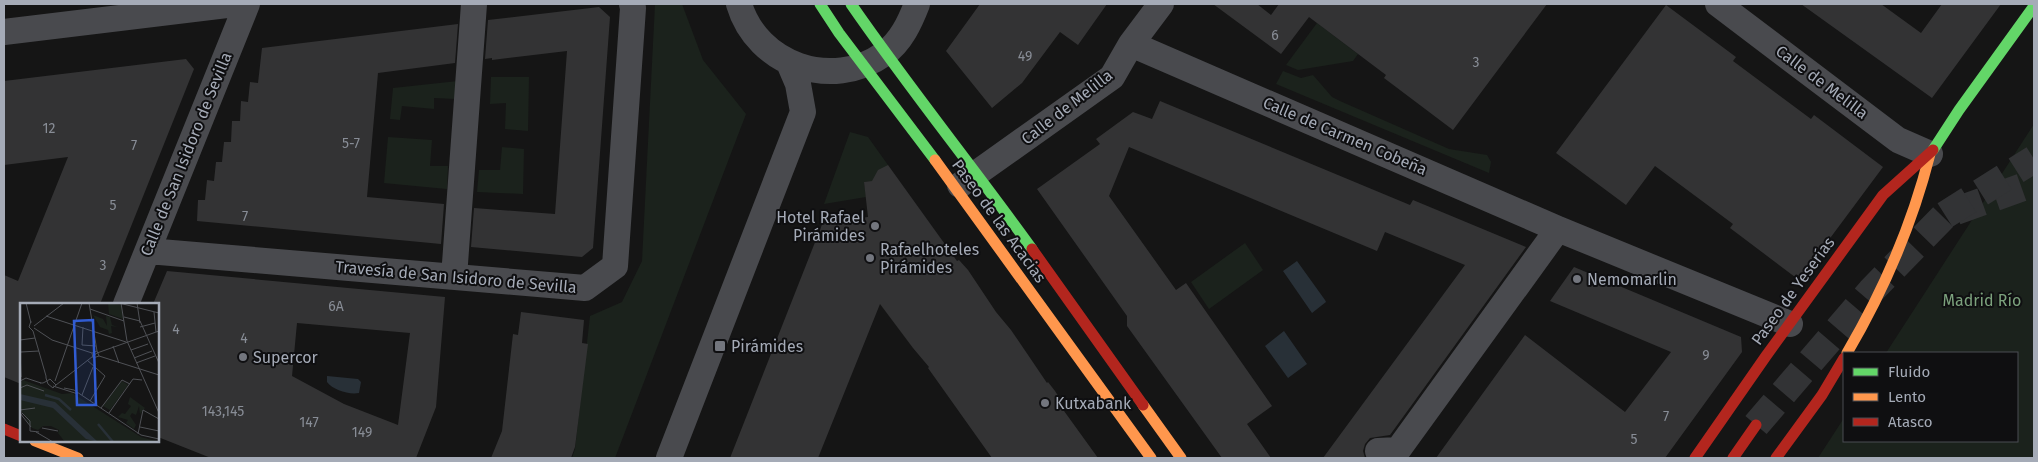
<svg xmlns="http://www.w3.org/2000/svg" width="2038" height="462" font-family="'Fira Sans',sans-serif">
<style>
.green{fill:#1b221c}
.water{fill:#283037}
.building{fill:#333334;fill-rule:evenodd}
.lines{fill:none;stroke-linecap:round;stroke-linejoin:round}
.primary-tunnel{stroke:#323335;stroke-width:28;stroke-dasharray:28 14;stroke-linecap:butt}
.highway-tunnel{stroke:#323335;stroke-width:28;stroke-dasharray:28 14;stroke-linecap:butt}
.street{stroke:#494a4e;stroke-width:26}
.fast{stroke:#63d668;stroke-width:11}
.slow{stroke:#ff974d;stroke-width:11}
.jam{stroke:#b3261e;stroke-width:11}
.poi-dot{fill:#73767e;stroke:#0f0f11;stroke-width:2}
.labels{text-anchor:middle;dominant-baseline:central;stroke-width:4;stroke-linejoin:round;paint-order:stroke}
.number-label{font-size:14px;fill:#888d96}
.street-label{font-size:16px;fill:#a5abb7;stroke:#0f0f11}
.poi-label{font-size:16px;fill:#a5abb7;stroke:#0f0f11;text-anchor:start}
.park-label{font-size:16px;fill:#7ca27d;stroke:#0f0f11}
.inset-river{fill:none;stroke:#283037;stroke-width:2.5}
.inset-road{fill:none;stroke:#4f5156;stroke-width:1}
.view{fill:#315cd3;fill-opacity:0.15;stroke:#315cd3;stroke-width:2.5}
.inset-edge{fill:none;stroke:#a5abb7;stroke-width:2.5}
</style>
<rect width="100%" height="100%" fill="#151515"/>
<path class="green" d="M655 4H682L703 60 746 114 615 458H572L575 449 590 316 622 302 642 261Z
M1317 23 1358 54 1353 61 1298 70 1286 65Z
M1283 71 1301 78 1313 75 1332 97 1340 101 1449 149 1487 155 1491 162 1489 173 1276 84Z
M491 77H529L528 131 505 129 506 103 490 104Z
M458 81 456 99 434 98V109L402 106 400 120 390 119 393 88Z
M2034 124V458H1818L1844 418V441H2017V353H1886Z
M850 132 868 137 888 165 884 169 883 181 864 182 866 197 824 204Z
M388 137 432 140 430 166H448L447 189 384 183Z
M502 147 524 149 523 194 477 192 479 170H500Z
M1245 243 1263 270 1209 309 1191 282Z"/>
<path class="water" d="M1297 261 1325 300 1326 302 1312 313 1283 271Z
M1284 331 1307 364 1288 378 1265 346Z
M327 376 358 379 361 382 359 393C349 395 333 390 327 382Z"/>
<path class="building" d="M980 4H1107L1078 45 1060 32 1022 83 992 108 946 51Z
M1213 4H1257L1271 15 1279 4H1547L1453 130 1384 78 1386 75 1309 17 1281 54Z
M1801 4H1881L1921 33 1942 4H2001L1932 98Z
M1666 5 1736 57 1733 61 1811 119 1814 115 1883 167 1799 280 1730 228 1733 224 1655 166 1626 205 1556 153Z
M599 7 610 17 593 248 582 257 471 247 474 208 555 214 567 51 492 60V58L485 59 488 20Z
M458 24 455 63 378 73 367 197 444 204 441 244 197 221 198 200H205L207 180 214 181 216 162H222L224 142H231L232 121H240L241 101 248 102 250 82 258 83 262 48Z
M186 59 194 69 100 304H21V384L4 377V275L18 281 68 157 4 165V81Z
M1160 101 1410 205 1413 200 1526 247 1390 435 1370 438 1365 444 1363 451 1365 458H1323L1465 265 1385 232 1377 251 1129 147 1109 196 1176 290 1186 283 1272 406 1247 424 1271 458H1222L1127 326V316L1037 189 1100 144 1096 139 1133 112 1152 119Z
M888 165 957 261 959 260 968 270 996 312 1011 330 1047 383 1048 382 1055 391 1062 402 1059 404 1098 458H992L928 368 929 367 913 348 880 304 818 458H730L823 222 868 217 864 182 872 181 878 170Z
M1574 267 1741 337 1742 352 1665 458H1436L1525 335 1625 412 1671 352 1550 301Z
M167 271 445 297 436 407 416 458H211L158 437V304H153ZM297 323 410 333 398 425 344 404 292 376Z
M521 312 584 320 582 343 588 344 575 447 571 458H491L502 431 513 334 518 335Z"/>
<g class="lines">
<path class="primary-tunnel" d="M1756 425 1871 291 1945 215 2034 183"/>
<path class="highway-tunnel" d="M1945 215 2034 159"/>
<path class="street" d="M739 4C757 65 832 91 884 54 901 42 910 22 917 4
M1718 4 1898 140 1930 154
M4 32 235 4
M1131 44 1558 229 1790 324
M960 185 1112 77 1131 44 1161 4
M148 251 585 288 615 266 633 8 632 4
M454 277 474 4
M126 304 247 4
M1378 451 1398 450 1558 229
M669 458 803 112 798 84 789 63"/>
<path class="fast" d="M820 4 839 33 935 160
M851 4C909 88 973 167 1032 249
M1933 150 1959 110 2034 6"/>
<path class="slow" d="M935 160 1151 458
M1847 353C1884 290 1912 225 1930 154
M1143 405 1181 458
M35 441 78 458"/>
<path class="jam" d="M1032 249 1143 405
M4 429 21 436
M1695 458 1766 356 1883 195 1933 150
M1733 458 1756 425
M1776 458 1822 395 1844 358"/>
</g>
<g class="poi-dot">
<circle cx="875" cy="226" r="5"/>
<circle cx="870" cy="258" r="5"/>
<circle cx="1577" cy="279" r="5"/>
<rect x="714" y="340" width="12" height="12" rx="2.5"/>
<circle cx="243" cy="357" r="5"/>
<circle cx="1045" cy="403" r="5"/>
</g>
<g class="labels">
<g class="number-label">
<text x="1275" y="35">6</text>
<text x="1025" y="56">49</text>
<text x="1476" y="62">3</text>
<text x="49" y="128">12</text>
<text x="351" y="143">5-7</text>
<text x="134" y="145">7</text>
<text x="113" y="205">5</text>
<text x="245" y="216">7</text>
<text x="103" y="265">3</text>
<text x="336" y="306">6A</text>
<text x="176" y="329">4</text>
<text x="244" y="338">4</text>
<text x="1706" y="355">9</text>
<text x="223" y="411">143,145</text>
<text x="1666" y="416">7</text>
<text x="309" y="422">147</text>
<text x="362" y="432">149</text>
<text x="1634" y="439">5</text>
</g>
<g class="street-label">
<text transform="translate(1822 82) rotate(37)">Calle de Melilla</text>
<text transform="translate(1067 107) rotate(-38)">Calle de Melilla</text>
<text transform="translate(1345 136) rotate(23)">Calle de Carmen Cobeña</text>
<text transform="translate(186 154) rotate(-68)">Calle de San Isidoro de Sevilla</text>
<text transform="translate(999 221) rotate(54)">Paseo de las Acacias</text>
<text transform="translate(456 277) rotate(5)">Travesía de San Isidoro de Sevilla</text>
<text transform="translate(1793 291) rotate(-54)">Paseo de Yeserías</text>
</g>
<g class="poi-label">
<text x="865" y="217" text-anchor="end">Hotel Rafael<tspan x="865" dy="18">Pirámides</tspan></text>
<text x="880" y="249">Rafaelhoteles<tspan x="880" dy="18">Pirámides</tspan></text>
<text x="1587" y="279">Nemomarlin</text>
<text x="731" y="346">Pirámides</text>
<text x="253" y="357">Supercor</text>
<text x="1055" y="403">Kutxabank</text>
</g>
<g class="park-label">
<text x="1982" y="300">Madrid Río</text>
</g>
</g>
<g transform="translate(20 303)">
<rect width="139" height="139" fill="#151515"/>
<path d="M88 0 101 2 103 16 89 11ZM73 12 83 16 87 23 86 13 90 14 92 22 98 24 91 23 92 30 89 31 88 27 80 24ZM3 77 42 91 52 90 121 134 139 139H45L38 130 39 127 31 123H23L18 127 12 125 0 106V80ZM102 78 108 82 90 107 83 103ZM110 94 125 105 120 111 119 103 116 112 112 110 110 113 116 122 114 126 106 120 108 117 98 114 102 110 105 111 111 103 108 101Z" fill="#1b221c"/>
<path d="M0 91 35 99 78 139 66 136 33 105 0 97Z" fill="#283037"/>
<path class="inset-river" d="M25 92 39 96 51 107M78 121 93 139"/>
<path class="inset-road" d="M6 0 11 20M69 0 77 48M99 0 139 10M101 0 107 38 139 110M117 0 120 20M70 6 104 18M134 9 136 29M26 13 106 39M104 14 120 18M11 18 9 24 13 28 26 73V75L28 81 33 85 36 82 30 76 27 78 23 80H20M120 18 139 60M14 23 44 0M63 24 62 42 76 43M120 24 135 20M14 25 32 37 72 50M0 37 15 35M93 43 99 60M0 46 1 74M111 47 128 41M1 49 19 48M79 53 77 48 72 50 73 55 79 53 139 72M114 55 132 48M67 57 85 73 70 98M116 60 135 53M0 78 6 75 21 80M35 78 62 0M36 82 77 50 139 28M33 83 58 91M0 85 7 82 24 88M44 85 54 87 121 132 139 136M62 92 73 64M81 105 102 77 110 81M0 107 15 105M0 110 11 124M2 110 10 118V128L19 129M89 110 113 76 122 77M120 124 139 128M22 125 38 128M16 129 33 139M118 131 123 107 139 116"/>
<path class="view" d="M73 17 76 102H57L54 18Z"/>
<rect width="139" height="139" class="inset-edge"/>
</g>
<rect width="2038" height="462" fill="none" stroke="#a5abb7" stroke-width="10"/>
<rect x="1843" y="352" width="175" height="90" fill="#0f0f11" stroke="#4b4d53"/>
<rect x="1853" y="368" width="25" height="8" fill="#63d668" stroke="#4b4d53"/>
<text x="1888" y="377" font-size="15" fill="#a5abb7">Fluido</text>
<rect x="1853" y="393" width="25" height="8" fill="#ff974d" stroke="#4b4d53"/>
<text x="1888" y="402" font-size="15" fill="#a5abb7">Lento</text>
<rect x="1853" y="418" width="25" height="8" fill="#b3261e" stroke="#4b4d53"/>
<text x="1888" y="427" font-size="15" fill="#a5abb7">Atasco</text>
</svg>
